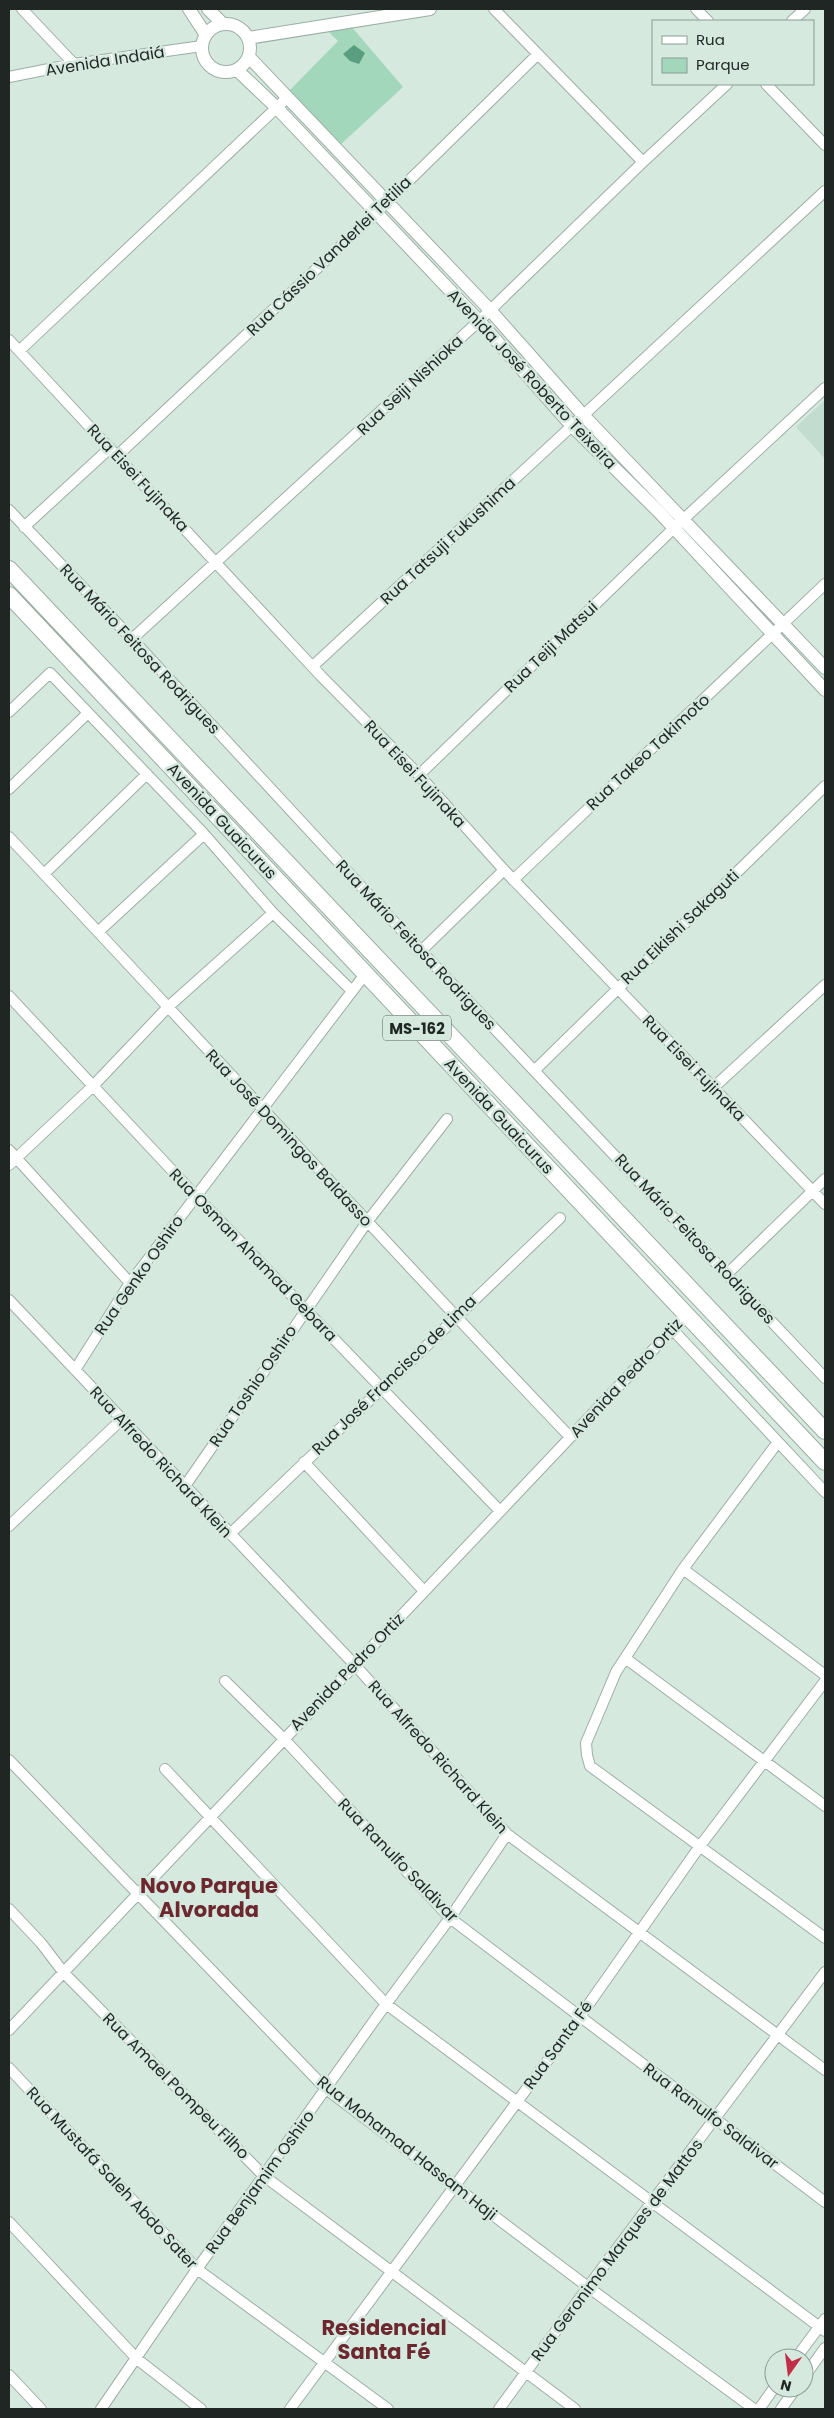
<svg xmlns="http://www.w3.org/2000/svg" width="834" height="2418" font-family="Poppins,sans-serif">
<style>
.built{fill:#c2dccf}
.green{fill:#a2d7bc}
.water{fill:#599e7f}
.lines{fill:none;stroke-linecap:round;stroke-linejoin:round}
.minor-casing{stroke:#9caea4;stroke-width:12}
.tertiary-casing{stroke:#9caea4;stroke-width:14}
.primary-casing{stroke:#9caea4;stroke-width:18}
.minor{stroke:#fff;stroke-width:10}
.tertiary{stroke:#fff;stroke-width:12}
.primary{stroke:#fff;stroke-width:16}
.labels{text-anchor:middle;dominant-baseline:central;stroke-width:5;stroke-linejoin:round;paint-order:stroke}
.shield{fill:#d5e9df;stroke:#56605b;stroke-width:1}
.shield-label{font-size:15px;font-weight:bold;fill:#1f2623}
.street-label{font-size:16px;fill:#1f2623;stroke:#d5e9df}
.district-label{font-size:21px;font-weight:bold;fill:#6d272f;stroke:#d5e9df}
</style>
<rect width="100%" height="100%" fill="#d5e9df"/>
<path class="built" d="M825 400V459L796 427Z"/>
<path class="green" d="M350 25 403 87 340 145 289 91 338 41 325 28Z"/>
<path class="water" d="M354 45 365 53 359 64 350 61 343 54Z"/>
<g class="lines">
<defs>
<path id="minor" d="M22 9 74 64
M494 9 643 162
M696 9 708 21
M792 21 805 9
M9 77 74 64 202 46
M766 84 825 145
M9 340 321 676 419 775 504 870 825 1204
M19 351 288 97
M118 455 376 213 537 55
M9 510 132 639 421 951 825 1378
M24 527 110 448
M132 639 479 321 643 162 727 84
M313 666 825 191
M9 712 50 673 204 834 273 913 351 990
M419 775 673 529 825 388
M9 789 88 713
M9 837C197 1036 381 1239 570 1437
M44 874 147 774
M513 880 825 584
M98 932 204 834
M421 951 504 870
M9 996 195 1195 500 1511
M535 1070 825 786
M713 1088 825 985
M9 1150 130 1283
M9 1165 93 1086 168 1007 273 913
M727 1274 825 1179
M9 1300 354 1664 507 1834 825 2070
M672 1329 825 1492
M75 1370 130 1283 366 973
M778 1442 683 1569 616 1672 586 1743 587 1755 590 1766 825 1938
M304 1462 424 1591
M185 1486 367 1222 447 1119
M9 1526 121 1420
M230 1534 560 1218
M683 1569 825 1675
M625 1658 825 1806
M225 1681 284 1739 450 1918 825 2202
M9 1760 326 2089 588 2287 754 2409
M165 1769 386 2004 825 2331
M9 1909 41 1943 64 1973 264 2176 575 2409
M9 2030 687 1314
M9 2068 197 2269 388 2409
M9 2222 137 2359 201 2409
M796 2358 825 2319
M9 2375 41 2409
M804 2377 825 2348
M101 2409 197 2269 386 2004 450 1918 507 1834
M290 2409 579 2018 700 1846 825 1681
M499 2409 588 2287 825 1972
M759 2409 774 2388
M781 2409 796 2388"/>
<path id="tertiary" d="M189 9 206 35
M208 9 223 24
M202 48a24 24 0 1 1 48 0a24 24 0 1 1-48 0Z
M248 38 430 9
M249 57 490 310 583 415 825 668
M237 70 277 108 479 321 572 426 659 512 825 690"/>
<path id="primary" d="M9 569 825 1431
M9 595 825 1462"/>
</defs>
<use href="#minor" class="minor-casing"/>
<use href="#tertiary" class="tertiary-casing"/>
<use href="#primary" class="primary-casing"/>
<use href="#minor" class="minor"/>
<use href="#tertiary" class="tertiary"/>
<use href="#primary" class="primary"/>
</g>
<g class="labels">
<rect class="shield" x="383" y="1015.5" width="68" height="25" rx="4"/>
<g class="shield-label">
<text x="417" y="1028">MS-162</text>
</g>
<g class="street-label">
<text transform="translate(105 61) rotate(-9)">Avenida Indaiá</text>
<text transform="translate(329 256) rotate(-44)">Rua Cássio Vanderlei Tetilia</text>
<text transform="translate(532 379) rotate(47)">Avenida José Roberto Teixeira</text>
<text transform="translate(410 385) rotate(-43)">Rua Seiji Nishioka</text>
<text transform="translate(138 478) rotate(47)">Rua Eisei Fujinaka</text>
<text transform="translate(448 541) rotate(-43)">Rua Tatsuji Fukushima</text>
<text transform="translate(551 647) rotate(-44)">Rua Teiji Matsui</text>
<text transform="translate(140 649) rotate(47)">Rua Mário Feitosa Rodrigues</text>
<text transform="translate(648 752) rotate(-43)">Rua Takeo Takimoto</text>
<text transform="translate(415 774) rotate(47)">Rua Eisei Fujinaka</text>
<text transform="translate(222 821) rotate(47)">Avenida Guaicurus</text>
<text transform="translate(680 927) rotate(-44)">Rua Eikishi Sakaguti</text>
<text transform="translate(416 945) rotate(47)">Rua Mário Feitosa Rodrigues</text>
<text transform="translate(694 1068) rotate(46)">Rua Eisei Fujinaka</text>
<text transform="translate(499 1116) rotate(47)">Avenida Guaicurus</text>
<text transform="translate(289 1138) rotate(47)">Rua José Domingos Baldasso</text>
<text transform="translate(695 1239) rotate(47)">Rua Mário Feitosa Rodrigues</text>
<text transform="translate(253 1255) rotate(46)">Rua Osman Ahamad Gebara</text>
<text transform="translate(139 1275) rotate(-55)">Rua Genko Oshiro</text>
<text transform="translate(394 1375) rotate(-44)">Rua José Francisco de Lima</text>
<text transform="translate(626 1378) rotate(-47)">Avenida Pedro Ortiz</text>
<text transform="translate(253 1386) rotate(-56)">Rua Toshio Oshiro</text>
<text transform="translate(161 1462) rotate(47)">Rua Alfredo Richard Klein</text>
<text transform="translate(347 1672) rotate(-46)">Avenida Pedro Ortiz</text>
<text transform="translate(438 1757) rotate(48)">Rua Alfredo Richard Klein</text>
<text transform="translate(398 1860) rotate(46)">Rua Ranulfo Saldivar</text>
<text transform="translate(558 2045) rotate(-54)">Rua Santa Fé</text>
<text transform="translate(176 2086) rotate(45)">Rua Amael Pompeu Filho</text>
<text transform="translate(711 2116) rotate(37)">Rua Ranulfo Saldivar</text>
<text transform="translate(407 2148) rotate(38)">Rua Mohamad Hassam Haji</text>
<text transform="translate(112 2178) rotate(47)">Rua Mustafá Saleh Abdo Sater</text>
<text transform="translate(260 2182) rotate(-54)">Rua Benjamim Oshiro</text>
<text transform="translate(617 2250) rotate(-53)">Rua Geronimo Marques de Mattos</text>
</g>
<g class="district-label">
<text x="209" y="1885">Novo Parque<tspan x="209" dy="24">Alvorada</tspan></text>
<text x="384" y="2327">Residencial<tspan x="384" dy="24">Santa Fé</tspan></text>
</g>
</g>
<rect width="834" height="2418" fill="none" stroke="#1f2623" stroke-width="20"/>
<rect x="652" y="20" width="162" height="65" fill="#d5e9df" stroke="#8c9b94"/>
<rect x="662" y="36" width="25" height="8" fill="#ffffff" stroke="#8c9b94"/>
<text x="696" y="45" font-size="15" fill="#1f2623">Rua</text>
<rect x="662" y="58" width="25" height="15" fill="#a2d7bc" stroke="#8c9b94"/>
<text x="696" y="70" font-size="15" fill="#1f2623">Parque</text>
<g transform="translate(789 2373) rotate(194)"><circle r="24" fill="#d5e9df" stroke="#8c9b94"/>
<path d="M0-4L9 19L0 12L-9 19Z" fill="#c02f47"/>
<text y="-8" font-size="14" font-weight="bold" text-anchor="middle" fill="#1f2623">N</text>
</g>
</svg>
